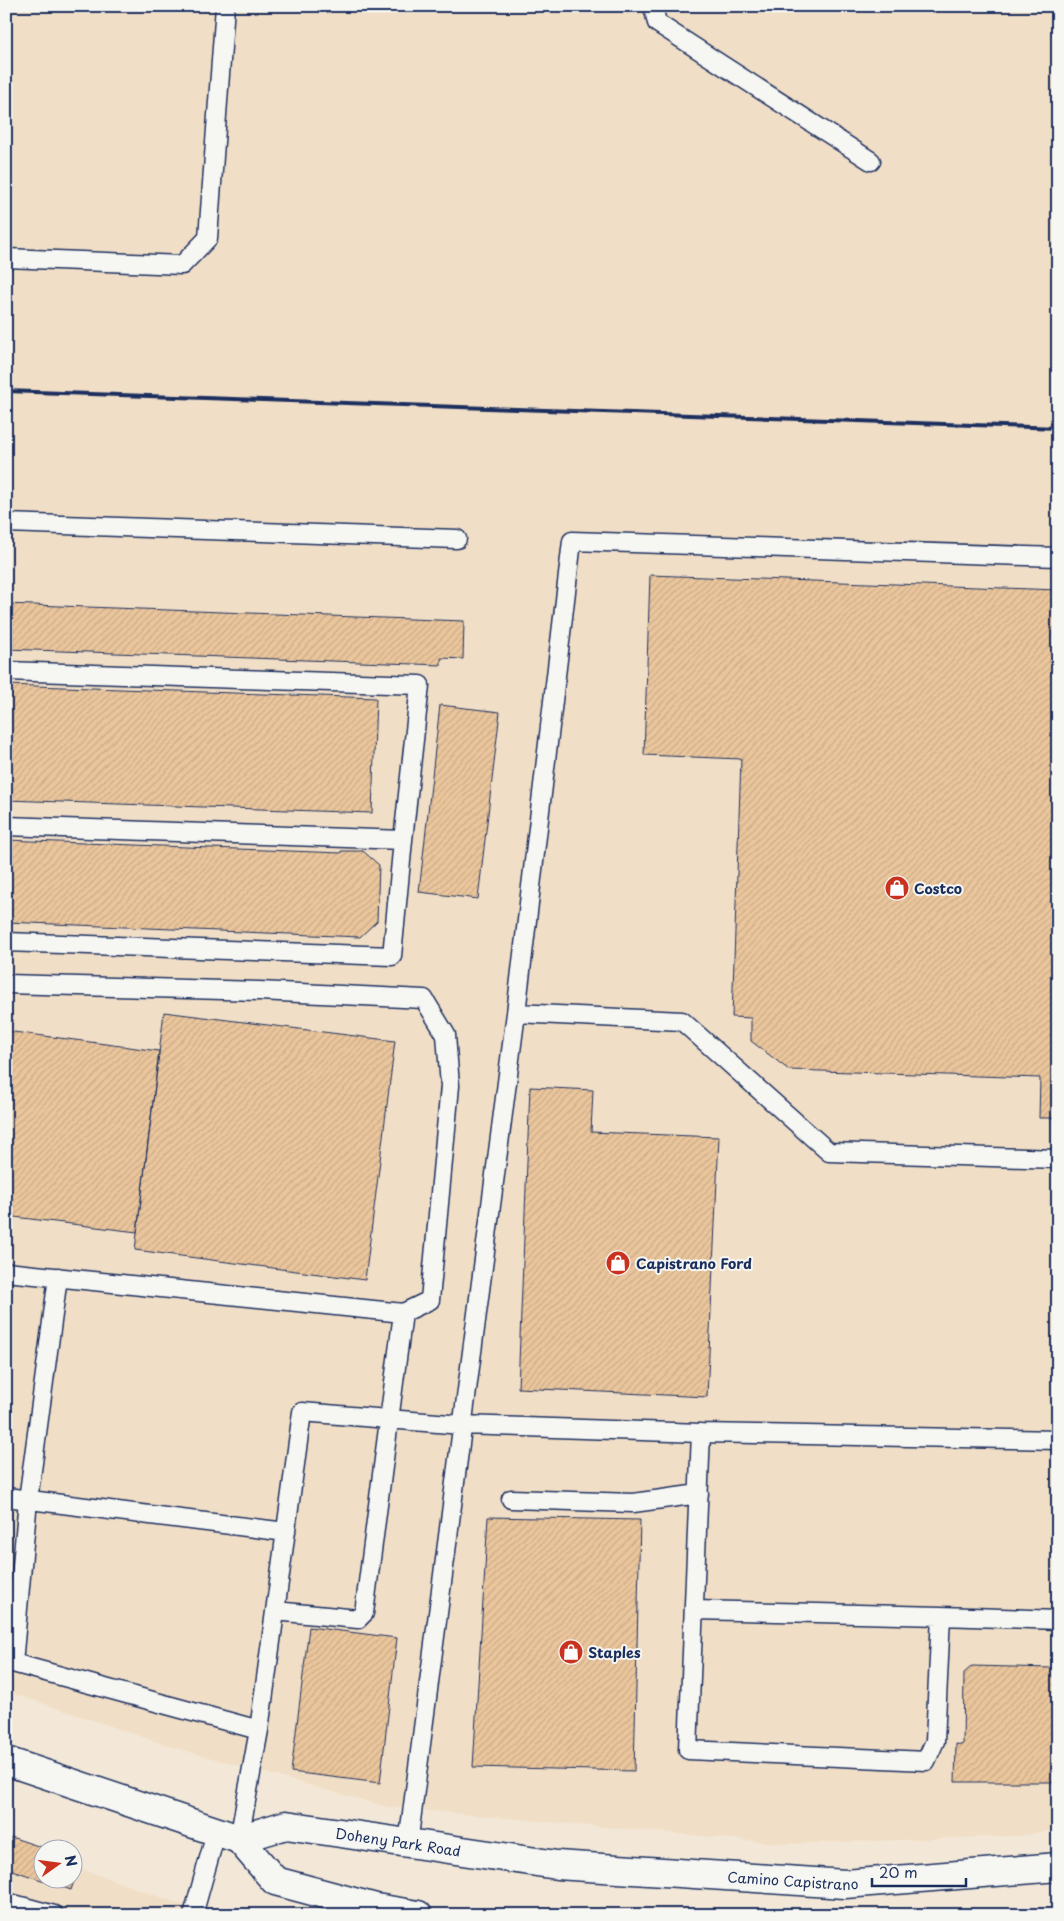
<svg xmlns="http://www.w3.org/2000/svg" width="1064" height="1921" font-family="'Playpen Sans',sans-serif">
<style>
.built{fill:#f1dec6}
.building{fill:url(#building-hatch);stroke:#1b2f5e}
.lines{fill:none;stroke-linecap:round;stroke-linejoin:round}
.service-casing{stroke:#1b2f5e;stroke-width:21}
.secondary-casing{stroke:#1b2f5e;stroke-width:31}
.service{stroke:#f6f6f2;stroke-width:18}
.secondary{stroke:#f6f6f2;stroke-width:28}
.rail{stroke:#1b2f5e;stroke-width:4}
.labels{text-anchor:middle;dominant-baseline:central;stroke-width:4;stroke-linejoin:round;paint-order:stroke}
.poi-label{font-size:14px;font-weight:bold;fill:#1b2f5e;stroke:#f6f6f2;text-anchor:start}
.street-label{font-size:14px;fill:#1b2f5e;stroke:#f6f6f2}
</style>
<defs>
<pattern id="building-hatch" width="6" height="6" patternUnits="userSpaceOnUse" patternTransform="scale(1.25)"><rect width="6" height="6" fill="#ebc69c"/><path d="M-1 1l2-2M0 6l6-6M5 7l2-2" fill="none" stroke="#c9aa89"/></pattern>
</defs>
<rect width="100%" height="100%" fill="#f3e8d8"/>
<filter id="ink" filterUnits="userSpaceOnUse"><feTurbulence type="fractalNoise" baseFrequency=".02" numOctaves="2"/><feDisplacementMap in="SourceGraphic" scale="10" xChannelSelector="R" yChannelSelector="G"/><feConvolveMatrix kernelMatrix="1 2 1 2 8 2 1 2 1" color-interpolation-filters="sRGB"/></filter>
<g filter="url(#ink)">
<path class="built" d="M6 6H1058V1830L1018 1836 786 1844 387 1807 172 1747 6 1691Z
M6 1842 42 1855V1878H72L73 1866 212 1915H6Z"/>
<path class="building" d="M650 575 1058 590V1118H1039L1040 1078 789 1070 751 1041V1018L732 1017 741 759 644 755Z
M6 604 464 621 463 659 441 658V665L6 649Z
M6 685 376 698 372 813 6 800Z
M440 705 500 712 478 899 419 892Z
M6 840 341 853V851H363L379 865 377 921 360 937 6 922Z
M164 1012 395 1041 365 1280 135 1250Z
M6 1031 159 1051 137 1232 6 1216Z
M530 1087 593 1090 591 1132 719 1137 707 1397 518 1388Z
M488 1517 640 1520 634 1771 473 1767Z
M309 1627 397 1638 380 1783 291 1772Z
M1052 1665H1058V1782H955L956 1744 963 1745 964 1673 972 1666 1052 1668Z
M11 1837 44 1848 42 1878H72V1858L81 1861 71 1890 6 1868V1851Z"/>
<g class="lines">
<defs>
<path id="service" d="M653 6 657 23 871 161
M6 258 182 265 208 238 225 6
M6 523 457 539
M6 671 420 685 403 840 6 826
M6 942 392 956 403 840
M6 984 259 991 424 999 446 1035 450 1086 430 1300 403 1313
M516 1013 572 541 1058 557
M6 1272 403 1313 364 1613 358 1619 275 1611
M58 1277 28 1500 13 1663 259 1730
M701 1433 1058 1440
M6 1497 286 1532
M511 1499 633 1503 699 1494
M694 1610 941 1616
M239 1839 259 1730 302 1412 462 1425 701 1433 688 1750 926 1761 935 1741 941 1616 1058 1620
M408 1844 516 1013 682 1021 829 1152 1058 1159
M6 1902 54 1915
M193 1915 216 1833"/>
<g id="secondary">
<path id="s1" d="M6 1761 239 1839 286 1825 557 1865 845 1884 1058 1867"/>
<path d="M239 1839 275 1881 376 1908 418 1915"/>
</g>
</defs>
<use href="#service" class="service-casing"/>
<use href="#secondary" class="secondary-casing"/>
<use href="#service" class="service"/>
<use href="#secondary" class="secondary"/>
<path class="rail" d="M6 391 1058 428"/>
</g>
</g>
<defs>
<symbol id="shop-disc" viewBox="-11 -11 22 22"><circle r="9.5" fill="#c8321e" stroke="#f6f6f2"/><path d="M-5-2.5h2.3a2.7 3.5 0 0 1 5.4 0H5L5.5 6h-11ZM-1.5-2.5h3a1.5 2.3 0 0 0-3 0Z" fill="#fff"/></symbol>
</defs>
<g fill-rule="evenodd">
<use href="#shop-disc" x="883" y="874" width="28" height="28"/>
<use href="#shop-disc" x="604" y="1249" width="28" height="28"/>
<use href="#shop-disc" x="557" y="1638" width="28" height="28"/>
</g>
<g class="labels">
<g class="poi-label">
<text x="914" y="888">Costco</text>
<text x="636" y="1263">Capistrano Ford</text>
<text x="588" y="1652">Staples</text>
</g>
<g class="street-label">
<text stroke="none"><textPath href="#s1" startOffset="408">Doheny Park Road</textPath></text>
<text stroke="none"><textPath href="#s1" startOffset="805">Camino Capistrano</textPath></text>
</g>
</g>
<rect width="1064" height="1921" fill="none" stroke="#f6f6f2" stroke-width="25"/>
<rect x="12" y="12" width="1039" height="1896" fill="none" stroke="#1b2f5e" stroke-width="2" filter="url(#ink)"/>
<g transform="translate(58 1864) rotate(76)"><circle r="24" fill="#f6f6f2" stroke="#9ea6b7"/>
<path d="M0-4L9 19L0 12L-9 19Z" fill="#c8321e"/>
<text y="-8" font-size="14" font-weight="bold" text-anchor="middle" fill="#1b2f5e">N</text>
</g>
<path d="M872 1878v8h94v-8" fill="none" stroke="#1b2f5e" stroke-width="2.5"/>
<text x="879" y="1878" font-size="15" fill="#1b2f5e" stroke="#f6f6f2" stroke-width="4" paint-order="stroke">20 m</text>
</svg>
